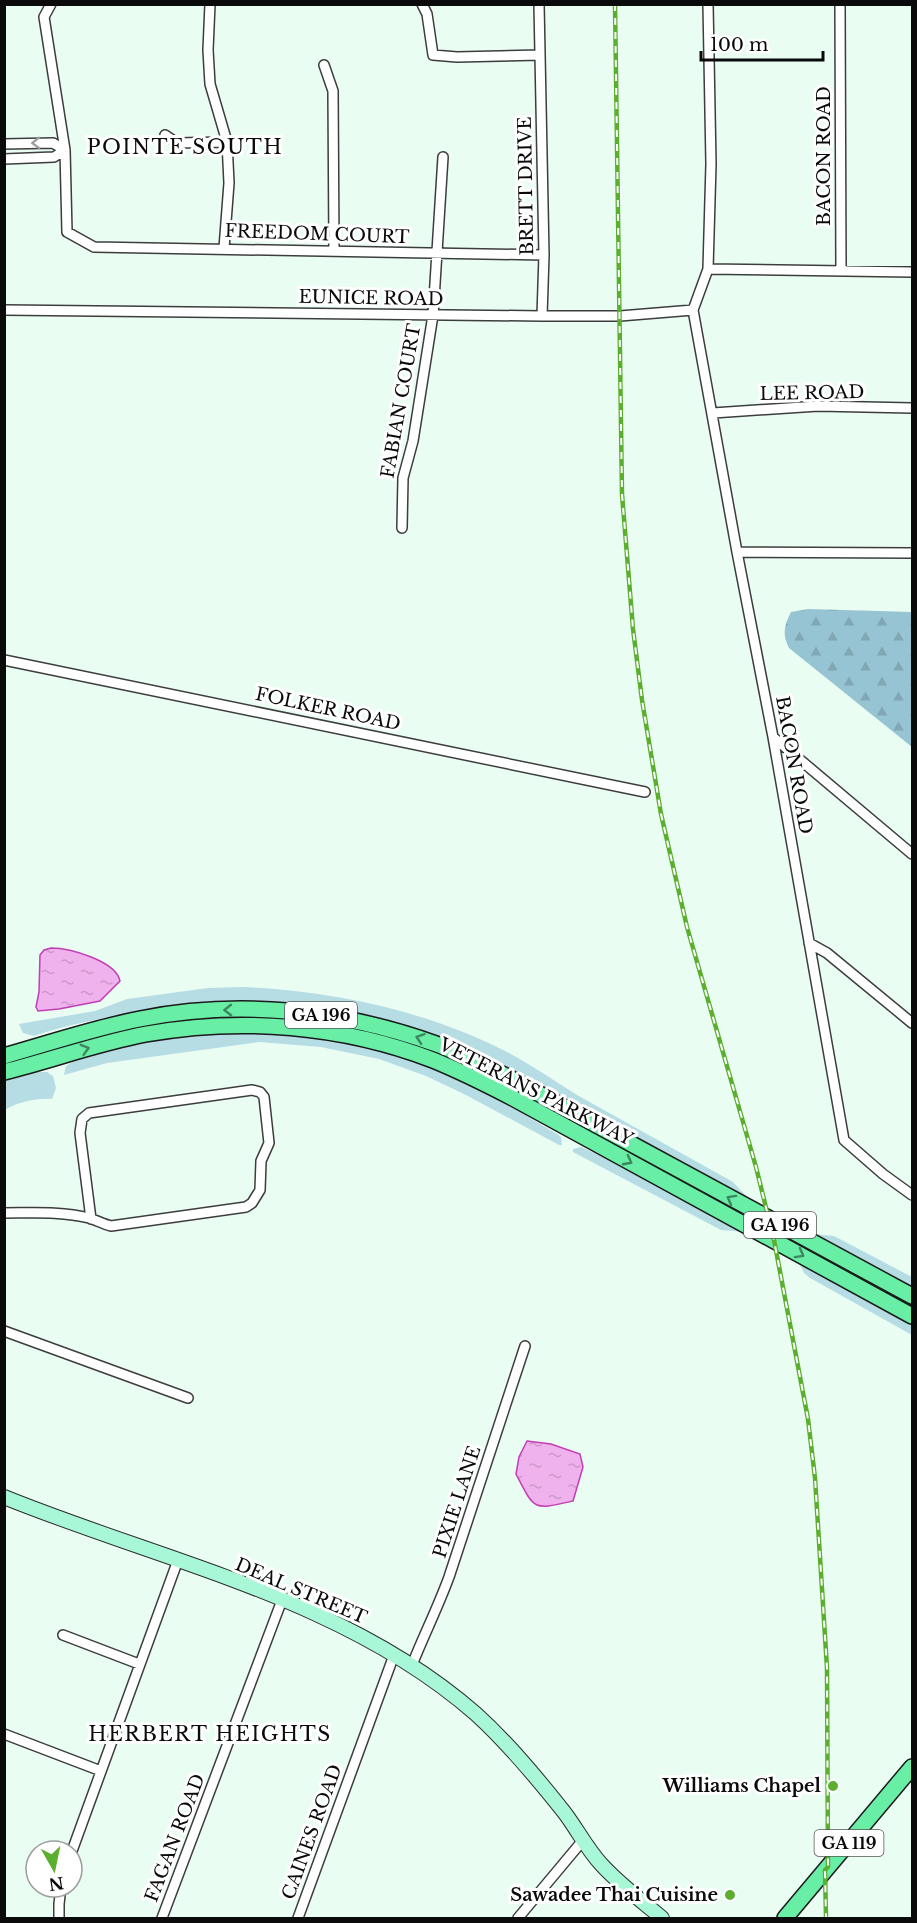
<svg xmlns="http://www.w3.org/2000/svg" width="917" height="1923" font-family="'Libre Baskerville',serif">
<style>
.grass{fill:#b6dce4}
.forest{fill:url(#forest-firs)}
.water{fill:url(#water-ripples);stroke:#c23eb5;stroke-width:1.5}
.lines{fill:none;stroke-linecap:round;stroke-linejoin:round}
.street-casing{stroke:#3d3d3d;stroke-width:12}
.secondary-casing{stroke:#2c2c2c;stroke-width:16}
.primary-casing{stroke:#1b1b1b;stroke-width:18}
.street{stroke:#fff;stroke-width:9}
.secondary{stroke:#a8f8d7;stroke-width:14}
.primary{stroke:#68eea5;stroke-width:15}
.rail-casing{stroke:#5bae2e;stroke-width:4.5}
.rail{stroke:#fff;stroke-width:2;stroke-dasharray:7;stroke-linecap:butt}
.oneway{stroke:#9d9d9d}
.oneway2{stroke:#3e875f}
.poi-dot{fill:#5bae2e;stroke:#fff;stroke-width:2}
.labels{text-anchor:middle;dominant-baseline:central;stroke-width:6;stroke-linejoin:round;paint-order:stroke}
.shield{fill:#fff;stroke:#545454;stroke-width:1.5}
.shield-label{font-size:16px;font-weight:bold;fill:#0a0a0a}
.street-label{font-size:18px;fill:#0a0a0a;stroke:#fff}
.poi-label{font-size:18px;font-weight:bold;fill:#0a0a0a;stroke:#fff;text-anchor:end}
.neighbourhood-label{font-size:20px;letter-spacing:1.5px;fill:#0a0a0a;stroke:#fff}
</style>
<defs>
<pattern id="forest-firs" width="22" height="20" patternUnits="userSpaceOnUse" patternTransform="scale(1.5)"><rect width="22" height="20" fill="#97c4d3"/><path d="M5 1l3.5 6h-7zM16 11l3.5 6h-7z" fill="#81a7b4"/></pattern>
<pattern id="water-ripples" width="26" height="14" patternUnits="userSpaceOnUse" patternTransform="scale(1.5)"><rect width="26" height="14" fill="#f0b2ec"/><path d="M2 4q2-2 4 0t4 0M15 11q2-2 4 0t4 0" fill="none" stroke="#cc98c9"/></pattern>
</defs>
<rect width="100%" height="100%" fill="#e9fdf3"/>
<path class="grass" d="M243 987C330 991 420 1009 499 1048 526 1061 551 1079 577 1095 629 1124 681 1153 733 1182L748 1198 491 1059C460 1045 429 1032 397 1023 310 998 220 998 132 1013 99 1019 65 1025 34 1036L23 1033 19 1024 95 1011 127 999 208 988Z
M202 1016 301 1017 412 1040 503 1080 502 1083 478 1074 299 1022 75 1047 73 1044 107 1032Z
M207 1033C234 1033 263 1031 290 1034 347 1040 405 1053 458 1077 492 1093 524 1115 557 1134L561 1137 562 1145H559L466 1095 426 1076 379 1059 321 1047 259 1042 107 1063 64 1075 66 1066C96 1045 170 1038 207 1033Z
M35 1072H47L53 1076 56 1088 52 1099C34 1098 19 1102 5 1110V1080Z
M581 1147 638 1173 745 1232 721 1230 573 1152V1149Z
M813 1234 834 1236 912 1277V1288Z
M798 1260 912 1323V1335L810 1278 804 1273Z"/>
<path class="forest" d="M808 609 912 612V747L789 648C782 634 784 626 791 612Z"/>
<path class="water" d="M51 948C70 948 116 961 120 981L100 1001 59 1009 38 1011 36 1007 39 992 40 955 44 950Z
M527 1441 551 1444 580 1454 583 1467 573 1501C533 1510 535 1511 516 1474L519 1457Z"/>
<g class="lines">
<defs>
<path id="street" d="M51 4 44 17 65 150 67 232 94 247 544 255
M210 4 208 50 210 84 227 142 229 183 224 248
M422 4 427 14 433 55 457 57 540 55
M539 4 544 255 542 316
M840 4 841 271
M324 65 333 91 334 251
M165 135 177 143 227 142
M4 144 53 143 65 150
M4 159 54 157 65 150
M708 269 912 272
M4 310 542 316H620L693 310
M693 310 737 552 773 737 844 1140 883 1174 912 1195
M693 310 708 269 711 164 708 4
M713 413 818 406 912 408
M402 528 403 478 413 441 433 315 443 157
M737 552 912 553
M4 660 645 792
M773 737 912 854
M809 943 827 953 912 1023
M4 1213C32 1213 62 1211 89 1218 96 1220 103 1224 111 1226L246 1207 252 1203 260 1190 261 1161 269 1143 264 1097 260 1092 252 1090 89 1113 82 1119 80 1133 91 1219
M4 1331 188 1398
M63 1635 139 1664
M412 1665C424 1635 438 1607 449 1577L525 1346
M4 1734 101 1771
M72 1851 178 1560
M59 1918V1904L61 1887
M162 1918 282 1600
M298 1918 394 1655
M518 1918 584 1839"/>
<path id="secondary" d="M4 1497C164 1562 344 1598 476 1714 509 1744 537 1778 564 1812 577 1829 587 1849 601 1864 619 1884 642 1901 662 1918"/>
<path id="primary" d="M4 1056C50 1043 94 1028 140 1019 239 999 342 1010 436 1044 460 1053 483 1065 506 1076L912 1296
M4 1072C52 1060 98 1043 146 1034 241 1017 342 1025 433 1060 460 1071 486 1084 511 1097L912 1316
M785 1918 912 1767"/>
</defs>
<use href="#street" class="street-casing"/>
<use href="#secondary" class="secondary-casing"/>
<use href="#primary" class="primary-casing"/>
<use href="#street" class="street"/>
<use href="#secondary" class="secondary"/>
<use href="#primary" class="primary"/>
<defs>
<path id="rail" d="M615 4 622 494 633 629 642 700 661 814 687 927 756 1167 774 1240 808 1419 815 1478 827 1668 828 1867 825 1870 826 1918"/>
</defs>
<use href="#rail" class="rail-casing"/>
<use href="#rail" class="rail"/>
</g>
<defs><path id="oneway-chevron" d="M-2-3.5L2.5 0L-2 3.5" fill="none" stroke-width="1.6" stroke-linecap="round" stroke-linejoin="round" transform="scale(1.5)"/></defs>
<use class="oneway" href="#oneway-chevron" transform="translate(36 143) rotate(178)"/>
<g class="oneway2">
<use href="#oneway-chevron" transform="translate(228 1010) rotate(179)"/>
<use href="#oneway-chevron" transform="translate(420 1038) rotate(-161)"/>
<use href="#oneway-chevron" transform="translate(85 1049) rotate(-16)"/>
<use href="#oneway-chevron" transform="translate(628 1161) rotate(28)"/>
<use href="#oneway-chevron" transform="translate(731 1199) rotate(-151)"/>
<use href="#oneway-chevron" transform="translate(800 1254) rotate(29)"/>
</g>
<g class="poi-dot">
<circle cx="833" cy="1786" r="6"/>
<circle cx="730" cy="1895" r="6"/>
</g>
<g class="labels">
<g class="shield">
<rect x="285" y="1002" width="72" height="26" rx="4.5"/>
<rect x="744" y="1212" width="72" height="26" rx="4.5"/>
<rect x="814.5" y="1830" width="69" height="26" rx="4.5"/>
</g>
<g class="shield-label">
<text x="321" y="1015">GA 196</text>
<text x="780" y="1225">GA 196</text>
<text x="849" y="1843">GA 119</text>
</g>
<g class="street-label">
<text transform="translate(824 156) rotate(-90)">BACON ROAD</text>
<text transform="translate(526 186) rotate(-91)">BRETT DRIVE</text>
<text transform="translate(317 234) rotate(2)">FREEDOM COURT</text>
<text transform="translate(371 298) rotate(1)">EUNICE ROAD</text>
<text transform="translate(812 393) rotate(-1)">LEE ROAD</text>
<text transform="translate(401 401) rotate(-80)">FABIAN COURT</text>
<text transform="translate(328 709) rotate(12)">FOLKER ROAD</text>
<text transform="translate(794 765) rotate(80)">BACON ROAD</text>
<text transform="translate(536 1092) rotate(27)">VETERANS PARKWAY</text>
<text transform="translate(457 1502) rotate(-72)">PIXIE LANE</text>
<text transform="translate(301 1591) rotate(23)">DEAL STREET</text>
<text transform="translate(312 1832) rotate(-70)">CAINES ROAD</text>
<text transform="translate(175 1838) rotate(-69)">FAGAN ROAD</text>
</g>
<g class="poi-label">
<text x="821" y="1786">Williams Chapel</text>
<text x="718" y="1895">Sawadee Thai Cuisine</text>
</g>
<g class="neighbourhood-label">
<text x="185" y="147">POINTE SOUTH</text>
<text x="210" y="1734">HERBERT HEIGHTS</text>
</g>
</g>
<rect width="917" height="1923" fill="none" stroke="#0a0a0a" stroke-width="12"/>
<g transform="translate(54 1869) rotate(171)"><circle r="28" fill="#ffffff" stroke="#9d9d9d" stroke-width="1.5"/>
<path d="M0-4.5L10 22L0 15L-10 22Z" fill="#5bae2e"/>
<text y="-9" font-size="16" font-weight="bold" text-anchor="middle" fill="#0a0a0a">N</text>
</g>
<path d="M701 51v9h122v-9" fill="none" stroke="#0a0a0a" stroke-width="3"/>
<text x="710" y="51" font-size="18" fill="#0a0a0a" stroke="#ffffff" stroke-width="4.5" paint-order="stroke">100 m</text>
</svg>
